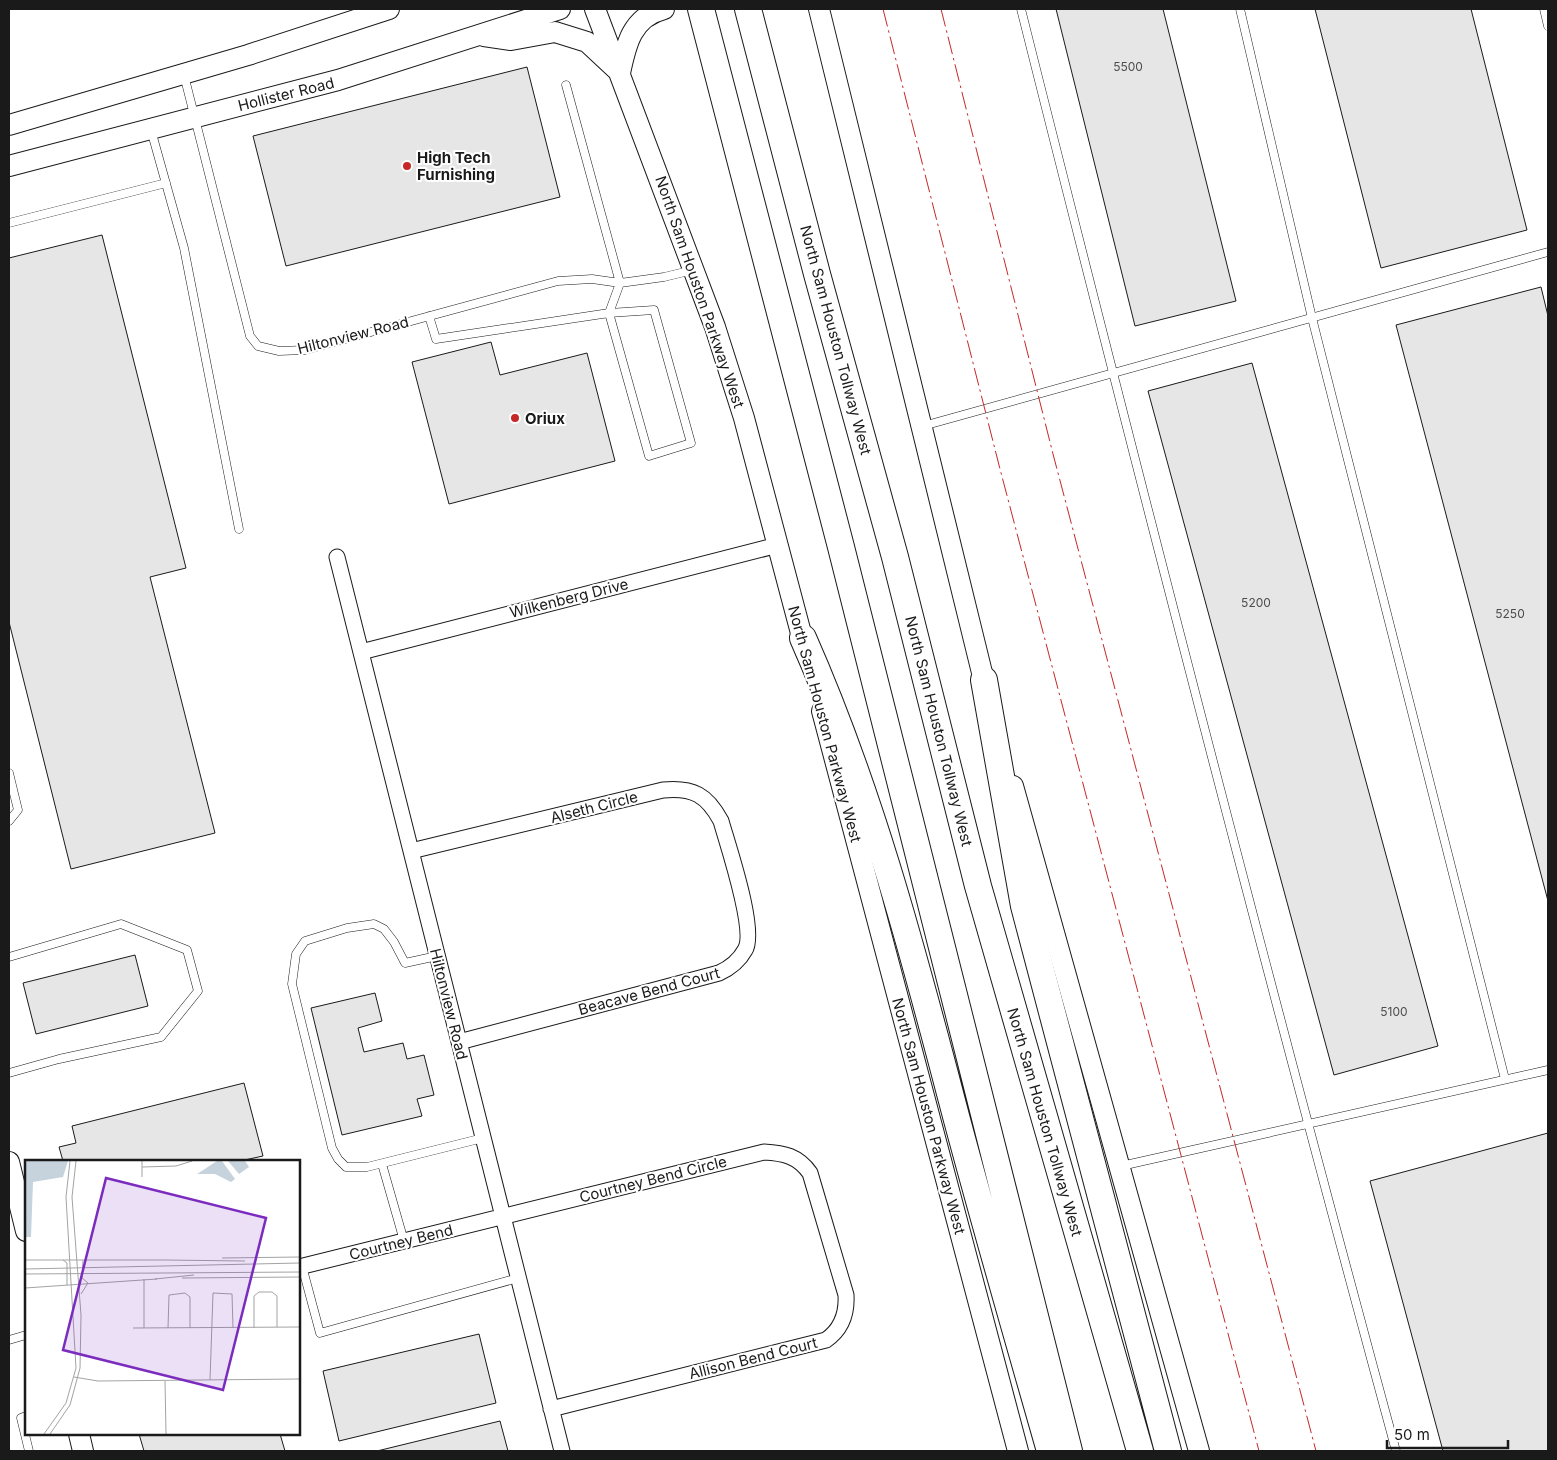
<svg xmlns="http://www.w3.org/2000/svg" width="1557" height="1460" font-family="Inter,sans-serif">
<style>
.building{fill:#e6e6e6;stroke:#1a1a1a}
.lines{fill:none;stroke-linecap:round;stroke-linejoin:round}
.lane-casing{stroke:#1a1a1a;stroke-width:9}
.street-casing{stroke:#1a1a1a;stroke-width:17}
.secondary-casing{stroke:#1a1a1a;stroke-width:22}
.highway-casing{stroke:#1a1a1a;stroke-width:28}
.lane{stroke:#fff;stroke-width:8}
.street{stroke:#fff;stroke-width:15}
.secondary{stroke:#fff;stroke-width:20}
.highway{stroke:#fff;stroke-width:26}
.power{stroke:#c62828;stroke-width:1;stroke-dasharray:18 4 2.5 4;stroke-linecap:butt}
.poi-dot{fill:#c62828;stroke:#fff;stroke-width:2}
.labels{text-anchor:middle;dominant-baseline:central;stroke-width:4;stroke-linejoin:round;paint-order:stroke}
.number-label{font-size:12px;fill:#4d4d4d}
.street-label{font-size:15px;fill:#1a1a1a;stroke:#fff}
.poi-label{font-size:15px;font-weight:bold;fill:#1a1a1a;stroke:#fff;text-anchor:start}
.inset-road{fill:none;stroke:#a3a3a3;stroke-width:1}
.view{fill:#7b2cbf;fill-opacity:0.15;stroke:#7b2cbf;stroke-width:2.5}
.inset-edge{fill:none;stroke:#1a1a1a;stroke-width:2.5}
</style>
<rect width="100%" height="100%" fill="#fff"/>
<path class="building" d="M1056 9H1163L1236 301 1135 326Z
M1315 9H1471L1527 230 1381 268Z
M527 67 560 197 286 266 253 136Z
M102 235 186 568 150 577 215 833 71 869 9 622V258Z
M1541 287 1548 316V901L1396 325Z
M491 342 500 375 587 353 615 461 449 504 412 362Z
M1252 363 1438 1046 1334 1075 1148 391Z
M135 955 148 1006 36 1034 23 983Z
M375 993 382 1021 358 1028 364 1052 403 1043 407 1059 424 1055 434 1095 417 1099 422 1116 342 1135 311 1008Z
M244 1083 263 1156 240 1161H63L59 1147 76 1143 72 1126Z
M1548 1133V1451H1443L1370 1181Z
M479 1334 496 1403 339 1441 323 1371Z
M500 1421 508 1451H377Z
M139 1434H280L285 1451H144Z"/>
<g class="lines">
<defs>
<path id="lane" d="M1021 9C1142 491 1266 972 1396 1451
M1240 9 1312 318 1505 1079
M1544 9 1548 26
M184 75 250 336 258 346 279 351 305 350 558 281 592 279 620 283 664 277 693 270
M151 130 184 248 239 529
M9 223 166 183
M654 310 691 443 649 456 609 313Z
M429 316 436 339 609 313 620 283 566 85
M923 426 1548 252
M9 773 18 810 9 821
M437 956 405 963 394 942 384 929 374 924 347 928 305 941 296 954 292 984 332 1148 338 1159 346 1167H367L483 1138
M9 957 121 924 187 950 198 991 161 1037 59 1059 9 1073
M382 1164 404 1241
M1121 1166 1548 1070
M302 1266 320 1333 518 1278
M9 1340 26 1335
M26 1416 21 1418 29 1451"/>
<path id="street" d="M337 557 562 1451
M361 652 778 545
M411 851 663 790C693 787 707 795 721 821 728 846 757 931 745 950 739 961 730 968 719 973L459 1042
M299 1267 764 1152C784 1153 798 1156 810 1173L846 1295C847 1313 842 1329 826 1340L551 1409"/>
<path id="secondary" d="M595 9 715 327 744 418 806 652
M819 9 987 693
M484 36 511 40 555 32 587 42 617 70
M620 73C626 44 632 17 664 9
M9 125 248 55 389 9
M9 166 338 80 560 9
M822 711 1018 1451
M1013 786 1199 1451
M9 1162 26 1231
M79 1434 83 1451"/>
<path id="highway" d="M701 9 841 547 1069 1451
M748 9 817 274 895 557 978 886 1140 1451
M803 638C869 787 911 944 952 1101 983 1219 1017 1335 1050 1451
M984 680 1024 906 1168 1451"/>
</defs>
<use href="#lane" class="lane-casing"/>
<use href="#street" class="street-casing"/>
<use href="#secondary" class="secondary-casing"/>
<use href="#highway" class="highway-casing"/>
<use href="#lane" class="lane"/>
<use href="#street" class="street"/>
<use href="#secondary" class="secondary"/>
<use href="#highway" class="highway"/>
<path class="power" d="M883 9 1000 469 1259 1451
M941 9 1053 454 1316 1451"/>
</g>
<g class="poi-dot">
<circle cx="407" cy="166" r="5"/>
<circle cx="515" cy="418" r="5"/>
</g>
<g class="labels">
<g class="number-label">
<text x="1128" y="66">5500</text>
<text x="1256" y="602">5200</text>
<text x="1510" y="613">5250</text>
<text x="1394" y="1011">5100</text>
</g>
<g class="street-label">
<text transform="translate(286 94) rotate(-14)">Hollister Road</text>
<text transform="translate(700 292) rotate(71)">North Sam Houston Parkway West</text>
<text transform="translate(353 335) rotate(-14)">Hiltonview Road</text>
<text transform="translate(836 340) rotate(75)">North Sam Houston Tollway West</text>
<text transform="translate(569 598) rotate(-14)">Wilkenberg Drive</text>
<text transform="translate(825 724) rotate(75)">North Sam Houston Parkway West</text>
<text transform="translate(939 731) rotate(76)">North Sam Houston Tollway West</text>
<text transform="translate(594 807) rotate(-14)">Alseth Circle</text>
<text transform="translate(649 991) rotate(-15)">Beacave Bend Court</text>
<text transform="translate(449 1004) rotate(76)">Hiltonview Road</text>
<text transform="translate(929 1116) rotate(75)">North Sam Houston Parkway West</text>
<text transform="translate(1045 1122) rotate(74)">North Sam Houston Tollway West</text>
<text transform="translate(653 1179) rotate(-14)">Courtney Bend Circle</text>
<text transform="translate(401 1242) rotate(-14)">Courtney Bend</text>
<text transform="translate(753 1358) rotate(-14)">Allison Bend Court</text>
</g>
<g class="poi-label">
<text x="417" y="157">High Tech<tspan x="417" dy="17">Furnishing</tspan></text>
<text x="525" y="418">Oriux</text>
</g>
</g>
<g transform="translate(25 1160)">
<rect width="275" height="275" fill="#fff"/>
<path d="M0 1H43L38 17 8 22 6 77H0ZM192 1H197L210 19 206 22 190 14H172ZM203 1H220L224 7 214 14Z" fill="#c6d2dc"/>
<path class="inset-road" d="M117 1V17M117 7 151 6 167 1M197 98 275 97M0 100H140M38 100 42 103V125M140 100 220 101M0 109 275 103M0 114 275 112M157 118 275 117M119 119V168M130 119 169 115M0 128 132 119M56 134 63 123 57 118 58 100M108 168 275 167M143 168 144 135 160 133 165 137V168M229 168V136L234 132H247L252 136V167M49 217 73 221 275 219M185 220 188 133 207 134 208 168M140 221 141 274M19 274 41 243 51 208 41 37 45 1M25 274 45 245 55 208 56 155 47 37 51 1"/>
<path class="view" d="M81 18 241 58 198 230 38 190Z"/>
<rect width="275" height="275" class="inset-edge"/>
</g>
<rect width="1557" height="1460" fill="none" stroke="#1a1a1a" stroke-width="20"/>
<path d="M1387 1440v8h121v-8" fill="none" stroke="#1a1a1a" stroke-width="2.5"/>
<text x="1394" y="1440" font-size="15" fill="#1a1a1a" stroke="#ffffff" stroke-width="4" paint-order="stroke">50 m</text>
</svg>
